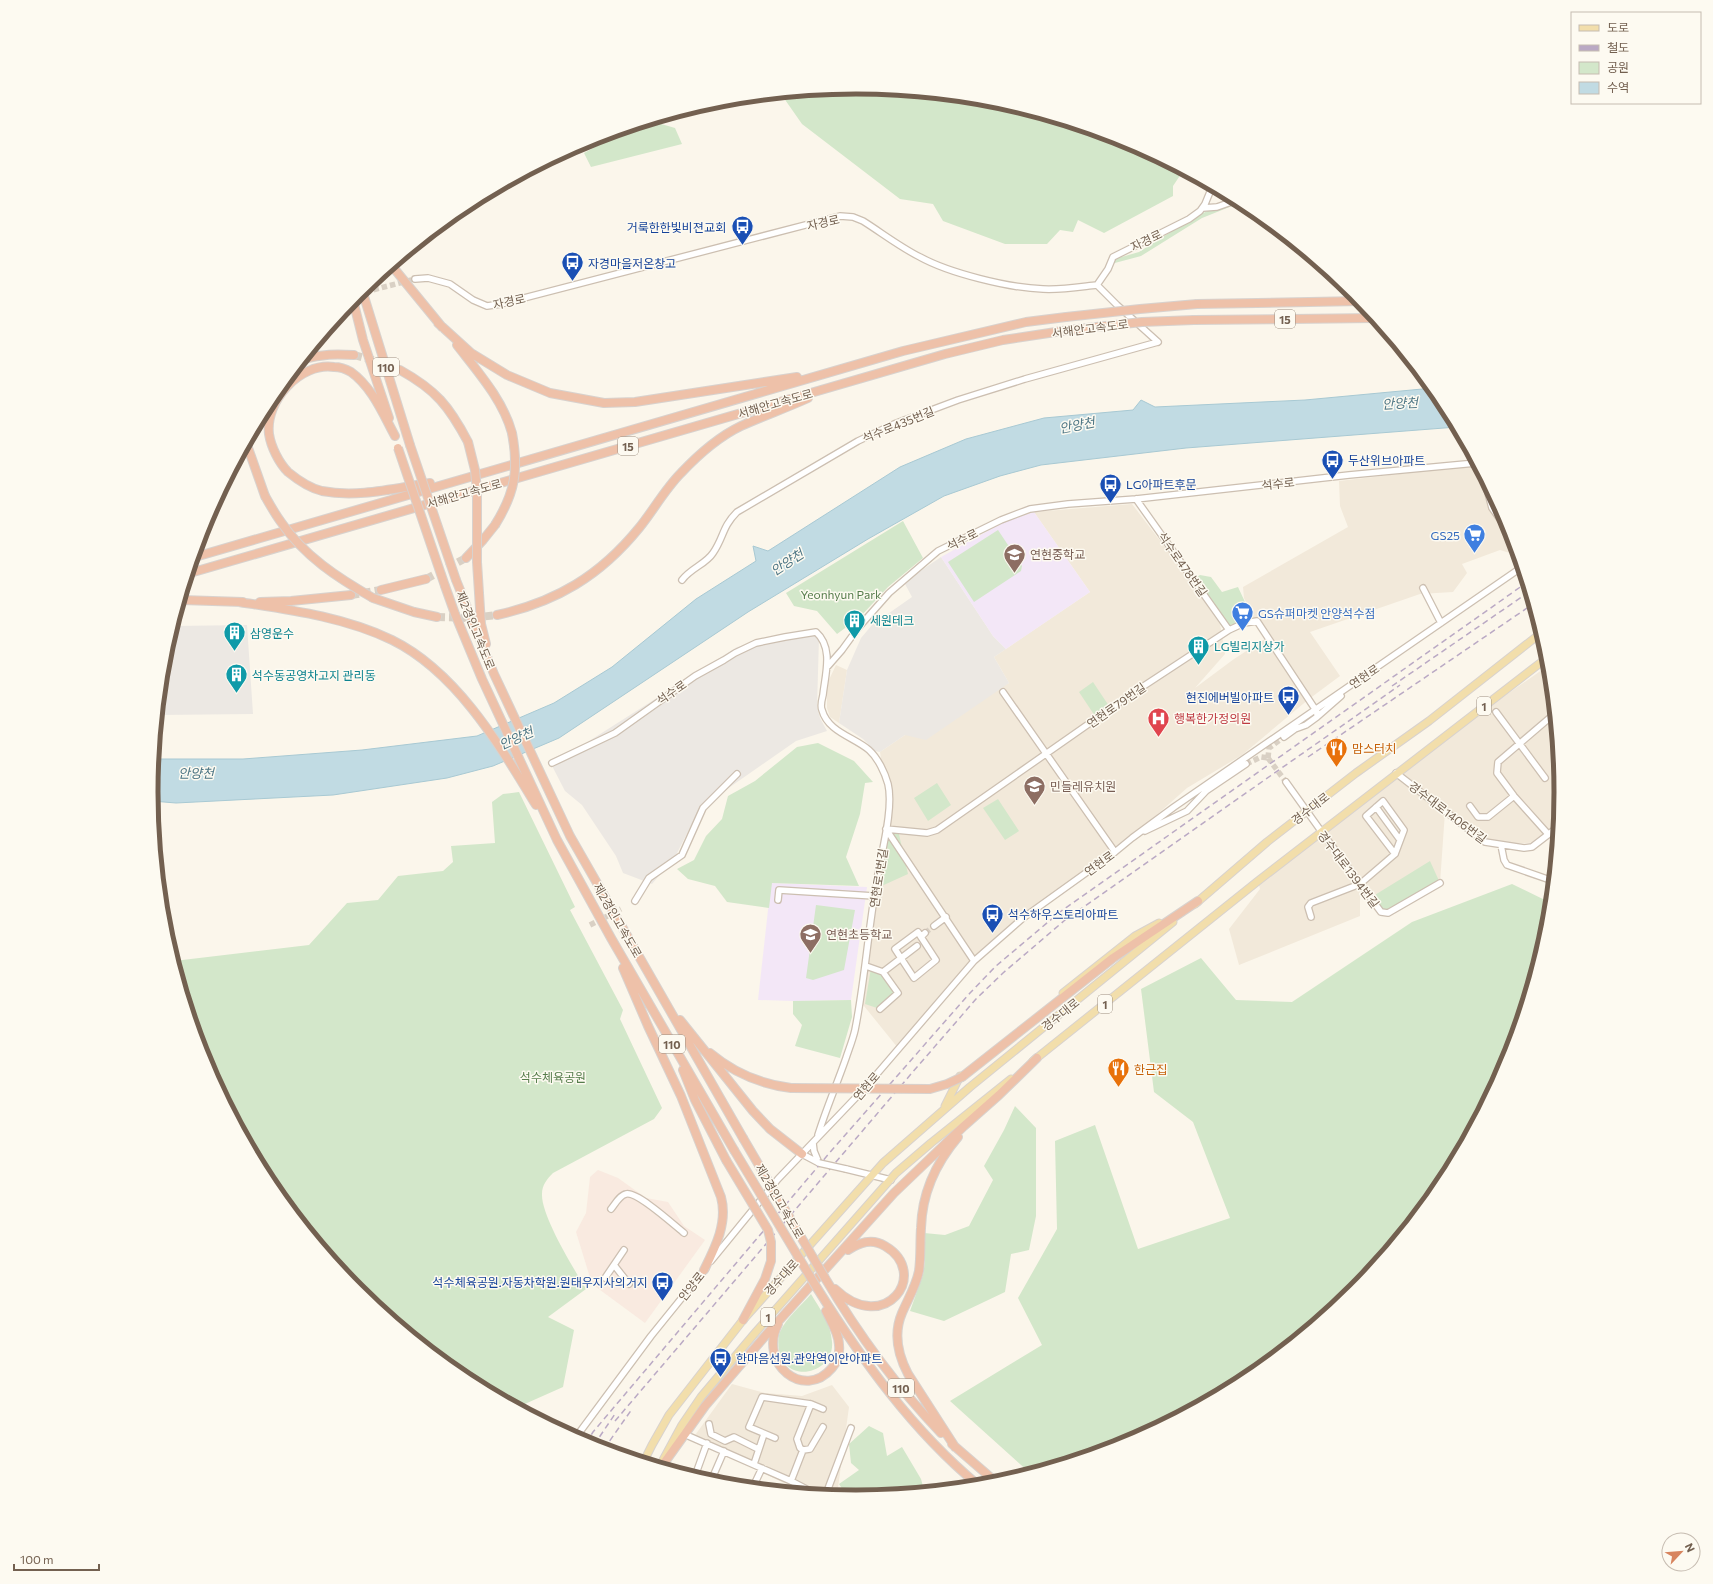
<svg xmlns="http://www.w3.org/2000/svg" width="1713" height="1584" font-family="Commissioner,'Noto Sans KR',sans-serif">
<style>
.residential{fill:#f2e9da}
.commercial{fill:#f9eae0}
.industrial{fill:#ece8e3}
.education{fill:#f3e7f7}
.green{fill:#d3e7ca}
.water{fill:#c1dbe3;stroke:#a8c9d3}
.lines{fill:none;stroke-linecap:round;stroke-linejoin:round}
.minor-tunnel{stroke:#d9d0c4;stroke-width:5.5;stroke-dasharray:5.5 3;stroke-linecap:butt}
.highway-tunnel{stroke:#d9d0c4;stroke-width:8;stroke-dasharray:8 4;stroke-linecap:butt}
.minor-casing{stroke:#ccbfb1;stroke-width:8}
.major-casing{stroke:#d8d2ce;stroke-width:9}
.highway-casing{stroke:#d8d2ce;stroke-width:10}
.minor{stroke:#fff;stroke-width:5.5}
.major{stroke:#f2deab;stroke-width:7}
.highway{stroke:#eec1a9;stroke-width:8}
.rail{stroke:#baa9c4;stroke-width:1.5;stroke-dasharray:6 4;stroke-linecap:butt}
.minor-bridge-casing{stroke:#ccbfb1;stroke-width:8;stroke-linecap:butt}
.highway-bridge-casing{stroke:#d8d2ce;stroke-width:10;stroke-linecap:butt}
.minor-bridge{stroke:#fff;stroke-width:5.5}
.highway-bridge{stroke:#eec1a9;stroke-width:8}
.labels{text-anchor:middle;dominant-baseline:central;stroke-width:3;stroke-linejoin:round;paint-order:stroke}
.shield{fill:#fdfaf1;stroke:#9c8e80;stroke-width:1}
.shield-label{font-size:11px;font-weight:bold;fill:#736050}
.street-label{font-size:12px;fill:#736050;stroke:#fdfaf1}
.transit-label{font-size:12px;fill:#164399;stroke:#fdfaf1;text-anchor:start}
.shop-label{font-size:12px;fill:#366cbe;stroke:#fdfaf1;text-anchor:end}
.education-label{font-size:12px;fill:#785e54;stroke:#fdfaf1;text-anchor:start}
.park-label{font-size:12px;fill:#567d4c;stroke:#fdfaf1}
.culture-label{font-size:12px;fill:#0d838f;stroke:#fdfaf1;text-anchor:start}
.health-label{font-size:12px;fill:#be3a42;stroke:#fdfaf1;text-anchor:start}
.food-label{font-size:12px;fill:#c56008;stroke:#fdfaf1;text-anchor:start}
.water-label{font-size:13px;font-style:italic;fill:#4c7584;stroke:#fdfaf1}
.rim{fill:none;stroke:#736050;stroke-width:5}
</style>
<rect width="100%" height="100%" fill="#fbf6eb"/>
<path class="residential" d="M1477 465 1508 522 1517 553 1516 555 1500 550 1462 564 1467 573 1453 592 1420 594 1310 632 1340 676 1309 699 1242 755 1187 788 1115 852 1023 918 974 961 898 1048 860 1001 889 812 880 752 905 735 1009 683 994 657 1090 592 1034 512 1132 504 1184 572 1220 624 1225 654 1195 688 1234 659 1268 637 1254 619 1244 598 1243 587 1348 527 1340 506 1339 481Z
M836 665 847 670 839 723 830 717 827 708V684Z
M1549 665 1561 792 1558 827 1539 842 1501 845 1485 842 1445 812 1440 883 1388 913 1360 885V916L1239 965 1229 929 1260 889 1258 881 1420 755Z
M732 1384 765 1393 802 1396 832 1385 849 1407 837 1495 800 1491 693 1438Z"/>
<path class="commercial" d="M598 1170 618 1178 646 1198 668 1202 684 1226 705 1240 645 1323 592 1284 576 1232 586 1213 590 1177Z"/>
<path class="industrial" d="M941 557 993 636 1006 649 994 657 1009 683 926 740 905 735 880 752 875 751 863 739 839 723 847 670 861 638 872 625 912 597 904 582Z
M247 625 253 714 159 715 165 654 174 626Z
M811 634 819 638 817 707 820 718 827 731 796 741 700 808 675 857 652 884 623 873 616 856 582 805 565 791 549 760 586 743 737 647Z"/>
<path class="education" d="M1034 512 1090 592 1006 649 993 636 941 557 1004 522Z
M771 883 867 887 851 1000 793 1001 758 1000Z"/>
<path class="green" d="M857 87 994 101 1127 141 1183 171 1173 186V196L1104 233 1078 220 1073 232 1060 230 1047 244H1005L943 221 933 204 900 199 802 124 781 94Z
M651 121 675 128 682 144 591 167 584 153 599 145 598 137Z
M1236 199 1242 202 1202 218 1141 256 1111 264 1114 260 1118 258 1139 252 1196 216Z
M903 521 923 558 888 587 860 617 837 634 817 611 794 606 786 593Z
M998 530 1022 566 1021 571 974 602 948 562Z
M1200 575 1211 577 1222 592 1238 587 1252 617 1228 626 1195 578Z
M1093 682 1109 706 1095 716 1079 692Z
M818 743 854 761 873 782 865 783 860 814 846 857 859 886 772 883 769 908 727 902 715 886 688 879 677 869 694 860 706 836 722 819 728 796 755 781 797 747Z
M937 783 951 805 928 821 914 798Z
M519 792 575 907 570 910 623 1010 620 1019 662 1108 654 1119 553 1173C547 1179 542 1185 542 1194 541 1216 574 1269 586 1289L548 1317 574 1330 563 1387 518 1407 465 1378 358 1290 270 1183 205 1062 174 961 309 945 347 903 378 900 398 876 443 871 453 862 451 846 495 843 492 802 503 794Z
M998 799 1019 831 1005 840 983 808Z
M886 829 898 830 908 874 875 889Z
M1430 861 1440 883 1388 913 1375 904 1370 898Z
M1512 884 1551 903 1548 930 1508 1062 1443 1184 1355 1291 1248 1378 1126 1443 1030 1473 950 1401 1042 1345 1018 1298 1057 1229 1055 1141 1095 1125 1138 1249 1230 1218 1193 1122 1154 1092 1141 989 1201 958 1236 1000 1292 1002 1412 922Z
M816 905 855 910 844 970 813 980 806 978Z
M871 968 883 972 898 993 880 1009 865 1004Z
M851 1000 852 1017 840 1058 795 1046 802 1025 793 1014V1001Z
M1015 1106 1036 1128V1216L1029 1250 1011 1254 1005 1292 944 1321 910 1311 923 1275 925 1262 924 1233 945 1235 969 1226 993 1180 984 1166 1004 1130Z
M811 1294C820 1309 831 1324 832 1342 835 1373 786 1386 779 1350 778 1345 778 1337 780 1332 786 1318 801 1306 811 1294Z
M869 1426 883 1433 887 1456 902 1447 921 1479 924 1490 856 1497 847 1496 839 1484 859 1470 851 1463 849 1444Z"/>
<path class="water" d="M1433 388 1443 401 1457 427 1186 448 1041 465 1000 476 944 496 868 539 748 612 559 738 493 766 447 778 333 795 176 803 152 801V792L155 759H243L362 750 477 736 554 703 612 667 696 599 756 561 753 546 768 551 900 467 966 439 1044 418 1133 410 1141 400 1155 407 1305 400Z"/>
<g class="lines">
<path class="minor-tunnel" d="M357 294 415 279
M1268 758 1286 782
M1268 758 1269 748 1284 737
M1246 764 1261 757 1268 758
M590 925 621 909
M925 933 934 926"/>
<path class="highway-tunnel" d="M354 355 377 361 400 370
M426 579 466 558
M351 595 381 590
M437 617 471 618 497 615"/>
<defs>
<path id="minor" d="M1203 208 1217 207 1237 200
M415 279 428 278 450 284 473 300 487 306 501 304 840 216 853 217 863 221C882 233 900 247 920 257 949 273 1009 288 1043 289 1061 290 1079 287 1097 285L1108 269 1113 257 1189 219 1200 211 1205 204 1212 187
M1097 285 1117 305 1158 342
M1484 478 1492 508 1512 536
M1136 499 1229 630
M682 580C691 568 706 564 713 553 724 537 722 527 737 512L858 441 894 424 958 400 1025 379 1158 342
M1423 588 1441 623
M828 666 842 650 858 628 889 593 938 551 1001 520 1030 509 1068 504 1136 499 1349 475 1476 463
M1003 692 1115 852
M1496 712 1545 778
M1317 717 1341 696
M552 763 615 733 695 676 724 660 735 653 756 643 785 637 816 632C834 648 825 675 823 695 822 699 820 706 822 710 828 732 854 737 869 750 878 758 885 773 888 784 894 808 881 854 877 880 868 930 865 980 855 1030 853 1039 849 1049 846 1058 837 1084 826 1109 818 1135
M1396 773 1485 842 1524 848 1532 847 1558 827
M1286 782 1321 831 1381 912 1388 913 1440 883
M1470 806 1478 817H1488L1514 796
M1376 807 1400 840
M886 829 927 833 937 830 1130 695 1229 630 1244 623 1257 621 1317 712V717L1306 725 1295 729 1284 737
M886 829 974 961
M1145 831 1187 811 1206 791 1246 764
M1548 834 1514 796 1497 773 1498 762 1553 715
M1501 845 1504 860 1507 865 1553 881
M778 900 779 890 874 896
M635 901 649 878 682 855 703 808 737 774
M1311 917 1308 907 1311 903 1360 884 1395 854 1404 830 1383 801 1366 816 1395 854
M934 926 946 917
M921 937 936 960 914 978 895 949 918 932 921 937 925 933
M866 966 883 972 917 946
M880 1009 898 993 883 972
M813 1143 814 1151 819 1163
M802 1154 819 1163
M846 1169 891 1180
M611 1209C615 1204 620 1195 626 1194 637 1191 674 1225 684 1233
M711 1261 778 1179 864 1089 974 961 1023 918 1115 852 1132 838 1174 807 1522 567
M614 1265 629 1284
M605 1278 624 1250
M811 1404 797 1439 800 1448 803 1450 810 1449 823 1427
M709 1424 711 1434 725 1441 734 1437 758 1449
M684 1434 791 1481 814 1493
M572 1436 579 1433 651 1336 706 1268
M775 1438 749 1427 762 1397 811 1404 823 1409
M754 1464 764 1434
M695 1476 707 1443
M711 1481 724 1451
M791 1481 803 1450
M753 1487 762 1468
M826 1494 851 1428"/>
<path id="major" d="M1195 904 1267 842 1356 773 1429 721 1541 633
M1063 993 1135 936 1159 923
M1033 1061 1258 881 1548 657
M945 1106 960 1076
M644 1461 652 1445 669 1415 743 1320 883 1163 970 1087 1173 922
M662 1462 682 1425 701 1397 755 1333 896 1173 931 1143 1011 1079"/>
<path id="highway" d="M392 266 442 327
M362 290 410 445
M353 300 363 340 389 418
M1197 304 1361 301
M1194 320 1375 318
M438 323 471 353 507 375 550 393 604 403 635 402 797 377
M457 345C478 372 503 400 512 433
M304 359C322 354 336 354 354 355
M400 370C436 390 449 406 468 442
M395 436C383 414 372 387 351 372 346 369 340 367 334 367 300 362 265 401 269 434 271 447 279 463 288 472 299 481 309 488 322 491 358 498 395 488 430 483
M247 445 265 496
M195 557 903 351 1026 322 1066 317
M466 558 483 540 495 525
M477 562 481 624 486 644
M190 573 945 354 1003 340 1069 330
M456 580 494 674 570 836 743 1138
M445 586 455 614 482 679 557 840 611 938 734 1150
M381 590 426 579
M373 598 414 612 437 617
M182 600 243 602
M239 602C291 610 344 617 392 640 457 672 500 746 536 805
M260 602 291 601 351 595
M497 615C556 602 600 576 639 528 653 511 665 489 681 473 698 455 718 437 741 426 763 416 786 408 808 398
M623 968 648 1026 681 1096 721 1197C728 1223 715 1248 704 1270
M680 1020 753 1111 770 1129 802 1154
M710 1053C734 1073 759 1084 791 1088
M683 1070 695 1100 726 1160
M962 1077 1113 958 1198 901
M825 1278C858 1334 896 1386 941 1433
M817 1288C862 1360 912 1430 978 1485
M835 1289C885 1337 931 1273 885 1246 872 1238 860 1242 848 1250
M743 1320 765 1279 771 1261
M778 1324C758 1364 804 1401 832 1368 837 1362 840 1354 839 1345 839 1334 831 1321 826 1311
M952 1444 997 1483
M955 1447 908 1374C898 1355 893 1334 902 1313 908 1299 916 1286 919 1271 921 1257 920 1242 921 1228 922 1193 935 1164 958 1137
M662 1466 705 1406 766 1335 894 1193 964 1126 999 1095 1037 1058"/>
</defs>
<use href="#minor" class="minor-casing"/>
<use href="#major" class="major-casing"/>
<use href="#highway" class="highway-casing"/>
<use href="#minor" class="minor"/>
<use href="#major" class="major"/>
<use href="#highway" class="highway"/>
<path class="rail" d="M1392 686 1529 592
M1308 757 1533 604
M615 1421 911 1074 976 999 1003 973 1065 920 1400 685
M586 1443 593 1432 832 1150 970 993 996 966 1060 912 1526 583
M594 1445 615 1414
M604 1449 632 1409"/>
<defs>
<path id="minor-bridge" d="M819 1163 846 1169"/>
<path id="highway-bridge" d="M1066 317 1140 309 1197 304
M1069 330 1142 322 1194 320
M468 442 475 470 477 490V562
M410 445 456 580
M398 448 445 586
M265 496C270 505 275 514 281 522 304 556 338 578 373 598
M495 525C515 493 519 470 512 433
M791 1088 930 1089 947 1084 962 1077
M743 1138 825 1278
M734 1150 817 1288
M726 1160 768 1230 771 1242V1261"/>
</defs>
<use href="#minor-bridge" class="minor-bridge-casing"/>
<use href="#highway-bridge" class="highway-bridge-casing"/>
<use href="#minor-bridge" class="minor-bridge"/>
<use href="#highway-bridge" class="highway-bridge"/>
</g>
<defs>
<symbol id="bus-pin" viewBox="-11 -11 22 30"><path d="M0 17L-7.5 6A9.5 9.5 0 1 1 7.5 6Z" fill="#1a4fb4" stroke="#fdfaf1"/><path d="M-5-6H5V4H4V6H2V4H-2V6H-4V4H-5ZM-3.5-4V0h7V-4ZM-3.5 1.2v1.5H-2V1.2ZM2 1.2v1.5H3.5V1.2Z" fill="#fff"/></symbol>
<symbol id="supermarket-pin" viewBox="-11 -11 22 30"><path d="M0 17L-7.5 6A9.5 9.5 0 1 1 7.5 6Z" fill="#3f7fe0" stroke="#fdfaf1"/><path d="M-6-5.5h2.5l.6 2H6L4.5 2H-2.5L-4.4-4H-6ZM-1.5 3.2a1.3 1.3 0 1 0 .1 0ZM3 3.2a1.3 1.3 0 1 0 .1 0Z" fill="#fff"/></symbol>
<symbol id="school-pin" viewBox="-11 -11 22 30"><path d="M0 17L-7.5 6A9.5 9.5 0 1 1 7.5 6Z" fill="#8d6e63" stroke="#fdfaf1"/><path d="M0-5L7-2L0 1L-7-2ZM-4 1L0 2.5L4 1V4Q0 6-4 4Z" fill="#fff"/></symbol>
<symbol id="building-pin" viewBox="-11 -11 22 30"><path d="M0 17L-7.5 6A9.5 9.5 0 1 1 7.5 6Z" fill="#0f9aa8" stroke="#fdfaf1"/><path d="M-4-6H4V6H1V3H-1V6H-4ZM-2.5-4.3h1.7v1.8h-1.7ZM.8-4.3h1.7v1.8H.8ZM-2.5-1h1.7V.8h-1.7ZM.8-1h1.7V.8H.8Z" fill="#fff"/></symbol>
<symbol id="hospital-pin" viewBox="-11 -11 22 30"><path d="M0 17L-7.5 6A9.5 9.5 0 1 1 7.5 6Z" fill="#e0444e" stroke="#fdfaf1"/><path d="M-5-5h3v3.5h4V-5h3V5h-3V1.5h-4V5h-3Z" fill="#fff"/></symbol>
<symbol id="restaurant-pin" viewBox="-11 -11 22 30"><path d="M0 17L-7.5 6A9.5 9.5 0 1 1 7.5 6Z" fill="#e8710a" stroke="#fdfaf1"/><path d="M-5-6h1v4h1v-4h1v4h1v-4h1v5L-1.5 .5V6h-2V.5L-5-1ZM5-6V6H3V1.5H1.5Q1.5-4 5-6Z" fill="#fff"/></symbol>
</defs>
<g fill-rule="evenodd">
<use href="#bus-pin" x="730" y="214" width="25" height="34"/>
<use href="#bus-pin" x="560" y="250" width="25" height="34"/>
<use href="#bus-pin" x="1320" y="448" width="25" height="34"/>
<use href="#bus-pin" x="1098" y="472" width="25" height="34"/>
<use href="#supermarket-pin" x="1462" y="522" width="25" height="34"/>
<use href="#school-pin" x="1002" y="542" width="25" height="34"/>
<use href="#supermarket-pin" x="1230" y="600" width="25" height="34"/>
<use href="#building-pin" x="842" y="608" width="25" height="34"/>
<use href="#building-pin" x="222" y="620" width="25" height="34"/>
<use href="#building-pin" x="1186" y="634" width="25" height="34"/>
<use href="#building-pin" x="224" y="662" width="25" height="34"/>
<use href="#bus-pin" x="1276" y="684" width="25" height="34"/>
<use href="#hospital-pin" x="1146" y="706" width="25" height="34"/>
<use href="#restaurant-pin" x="1324" y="736" width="25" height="34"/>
<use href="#school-pin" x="1022" y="774" width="25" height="34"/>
<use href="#bus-pin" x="980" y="902" width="25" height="34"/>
<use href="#school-pin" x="798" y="922" width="25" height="34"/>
<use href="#restaurant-pin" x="1106" y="1056" width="25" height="34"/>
<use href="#bus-pin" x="650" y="1270" width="25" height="34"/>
<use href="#bus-pin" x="708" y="1346" width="25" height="34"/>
</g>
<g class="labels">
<g class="shield">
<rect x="1275" y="310" width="20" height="18" rx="3"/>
<rect x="373" y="358" width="26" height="18" rx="3"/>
<rect x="618" y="437" width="20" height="18" rx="3"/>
<rect x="1477" y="697" width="14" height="18" rx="3"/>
<rect x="1098" y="995" width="14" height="18" rx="3"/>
<rect x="659" y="1035" width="26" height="18" rx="3"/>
<rect x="761" y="1308" width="14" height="18" rx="3"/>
<rect x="888" y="1379" width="26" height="18" rx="3"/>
</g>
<g class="shield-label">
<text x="1285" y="319">15</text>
<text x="386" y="367">110</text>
<text x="628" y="446">15</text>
<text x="1484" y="706">1</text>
<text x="1105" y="1004">1</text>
<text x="672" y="1044">110</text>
<text x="768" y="1317">1</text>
<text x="901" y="1388">110</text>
</g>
<g class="street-label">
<text transform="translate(823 222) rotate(-13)">자경로</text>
<text transform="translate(1146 240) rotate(-26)">자경로</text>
<text transform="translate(509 301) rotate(-13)">자경로</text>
<text transform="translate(1090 328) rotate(-7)">서해안고속도로</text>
<text transform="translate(775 403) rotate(-16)">서해안고속도로</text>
<text transform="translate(898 424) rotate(-22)">석수로435번길</text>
<text transform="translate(1278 483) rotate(-6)">석수로</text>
<text transform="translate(464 493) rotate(-16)">서해안고속도로</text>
<text transform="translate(962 539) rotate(-27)">석수로</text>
<text transform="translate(1183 564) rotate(55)">석수로478번길</text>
<text transform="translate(476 630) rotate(68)">제2경인고속도로</text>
<text transform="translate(1364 676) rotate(-34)">연현로</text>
<text transform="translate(671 692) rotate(-35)">석수로</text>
<text transform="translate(1116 705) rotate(-35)">연현로79번길</text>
<text transform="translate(1310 808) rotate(-38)">경수대로</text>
<text transform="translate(1448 812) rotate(37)">경수대로1406번길</text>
<text transform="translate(1099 863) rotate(-36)">연현로</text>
<text transform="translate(1349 869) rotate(53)">경수대로1394번길</text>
<text transform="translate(878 878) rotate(-81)">연현로1번길</text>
<text transform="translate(618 920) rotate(60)">제2경인고속도로</text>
<text transform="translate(1060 1014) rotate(-39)">경수대로</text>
<text transform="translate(866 1086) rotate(-49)">연현로</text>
<text transform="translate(780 1201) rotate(60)">제2경인고속도로</text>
<text transform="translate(781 1277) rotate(-48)">경수대로</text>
<text transform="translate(691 1286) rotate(-51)">안양로</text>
</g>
<g class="transit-label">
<text x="726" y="227" text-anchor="end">거룩한한빛비젼교회</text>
<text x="588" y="263">자경마을저온창고</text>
<text x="1348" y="460">두산위브아파트</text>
<text x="1126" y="484">LG아파트후문</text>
<text x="1274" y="697" text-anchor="end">현진에버빌아파트</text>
<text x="1008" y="914">석수하우스토리아파트</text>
<text x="648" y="1282" text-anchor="end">석수체육공원.자동차학원.원태우지사의거지</text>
<text x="736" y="1358">한마음선원.관악역이안아파트</text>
</g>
<g class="shop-label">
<text x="1460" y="535">GS25</text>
<text x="1258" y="613" text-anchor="start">GS슈퍼마켓 안양석수점</text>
</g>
<g class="education-label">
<text x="1030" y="554">연현중학교</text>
<text x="1050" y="786">민들레유치원</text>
<text x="826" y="934">연현초등학교</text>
</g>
<g class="park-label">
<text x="841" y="594">Yeonhyun Park</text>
<text x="553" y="1077">석수체육공원</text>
</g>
<g class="culture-label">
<text x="870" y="620">세원테크</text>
<text x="250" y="633">삼영운수</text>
<text x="1214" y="646">LG빌리지상가</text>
<text x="252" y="675">석수동공영차고지 관리동</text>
</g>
<g class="health-label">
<text x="1174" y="718">행복한가정의원</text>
</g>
<g class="food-label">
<text x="1352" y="748">맘스터치</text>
<text x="1134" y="1069">한근집</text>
</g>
<g class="water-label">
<text transform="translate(1400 403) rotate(-3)">안양천</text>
<text transform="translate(1077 425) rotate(-11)">안양천</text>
<text transform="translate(787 562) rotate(-33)">안양천</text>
<text transform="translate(516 738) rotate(-24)">안양천</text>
<text x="196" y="773">안양천</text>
</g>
</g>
<path d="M0 0H1713V1584H0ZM158 792a698 698 0 1 1 1396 0a698 698 0 1 1-1396 0Z" fill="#fdfaf1" fill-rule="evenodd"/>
<path class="rim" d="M158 792a698 698 0 1 1 1396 0a698 698 0 1 1-1396 0Z"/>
<rect x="1571" y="12" width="130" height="92" fill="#fdfaf1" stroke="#c6bcb1"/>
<rect x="1579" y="25" width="20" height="6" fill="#f2deab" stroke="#c6bcb1"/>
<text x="1607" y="32" font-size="12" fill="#736050">도로</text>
<rect x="1579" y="45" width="20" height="6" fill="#baa9c4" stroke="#c6bcb1"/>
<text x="1607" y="52" font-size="12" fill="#736050">철도</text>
<rect x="1579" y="62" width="20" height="12" fill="#d3e7ca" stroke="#c6bcb1"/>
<text x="1607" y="72" font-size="12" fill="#736050">공원</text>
<rect x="1579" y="82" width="20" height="12" fill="#c1dbe3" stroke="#c6bcb1"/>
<text x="1607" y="92" font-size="12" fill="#736050">수역</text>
<g transform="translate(1681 1552) rotate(64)"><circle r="19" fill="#fdfaf1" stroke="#c6bcb1"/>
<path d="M0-3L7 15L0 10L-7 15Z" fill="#d7845e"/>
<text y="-6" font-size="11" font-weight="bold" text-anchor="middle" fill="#736050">N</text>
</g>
<path d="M14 1564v6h85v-6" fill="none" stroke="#736050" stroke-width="2"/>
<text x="20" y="1564" font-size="12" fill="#736050" stroke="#fdfaf1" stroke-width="3" paint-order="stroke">100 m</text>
</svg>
